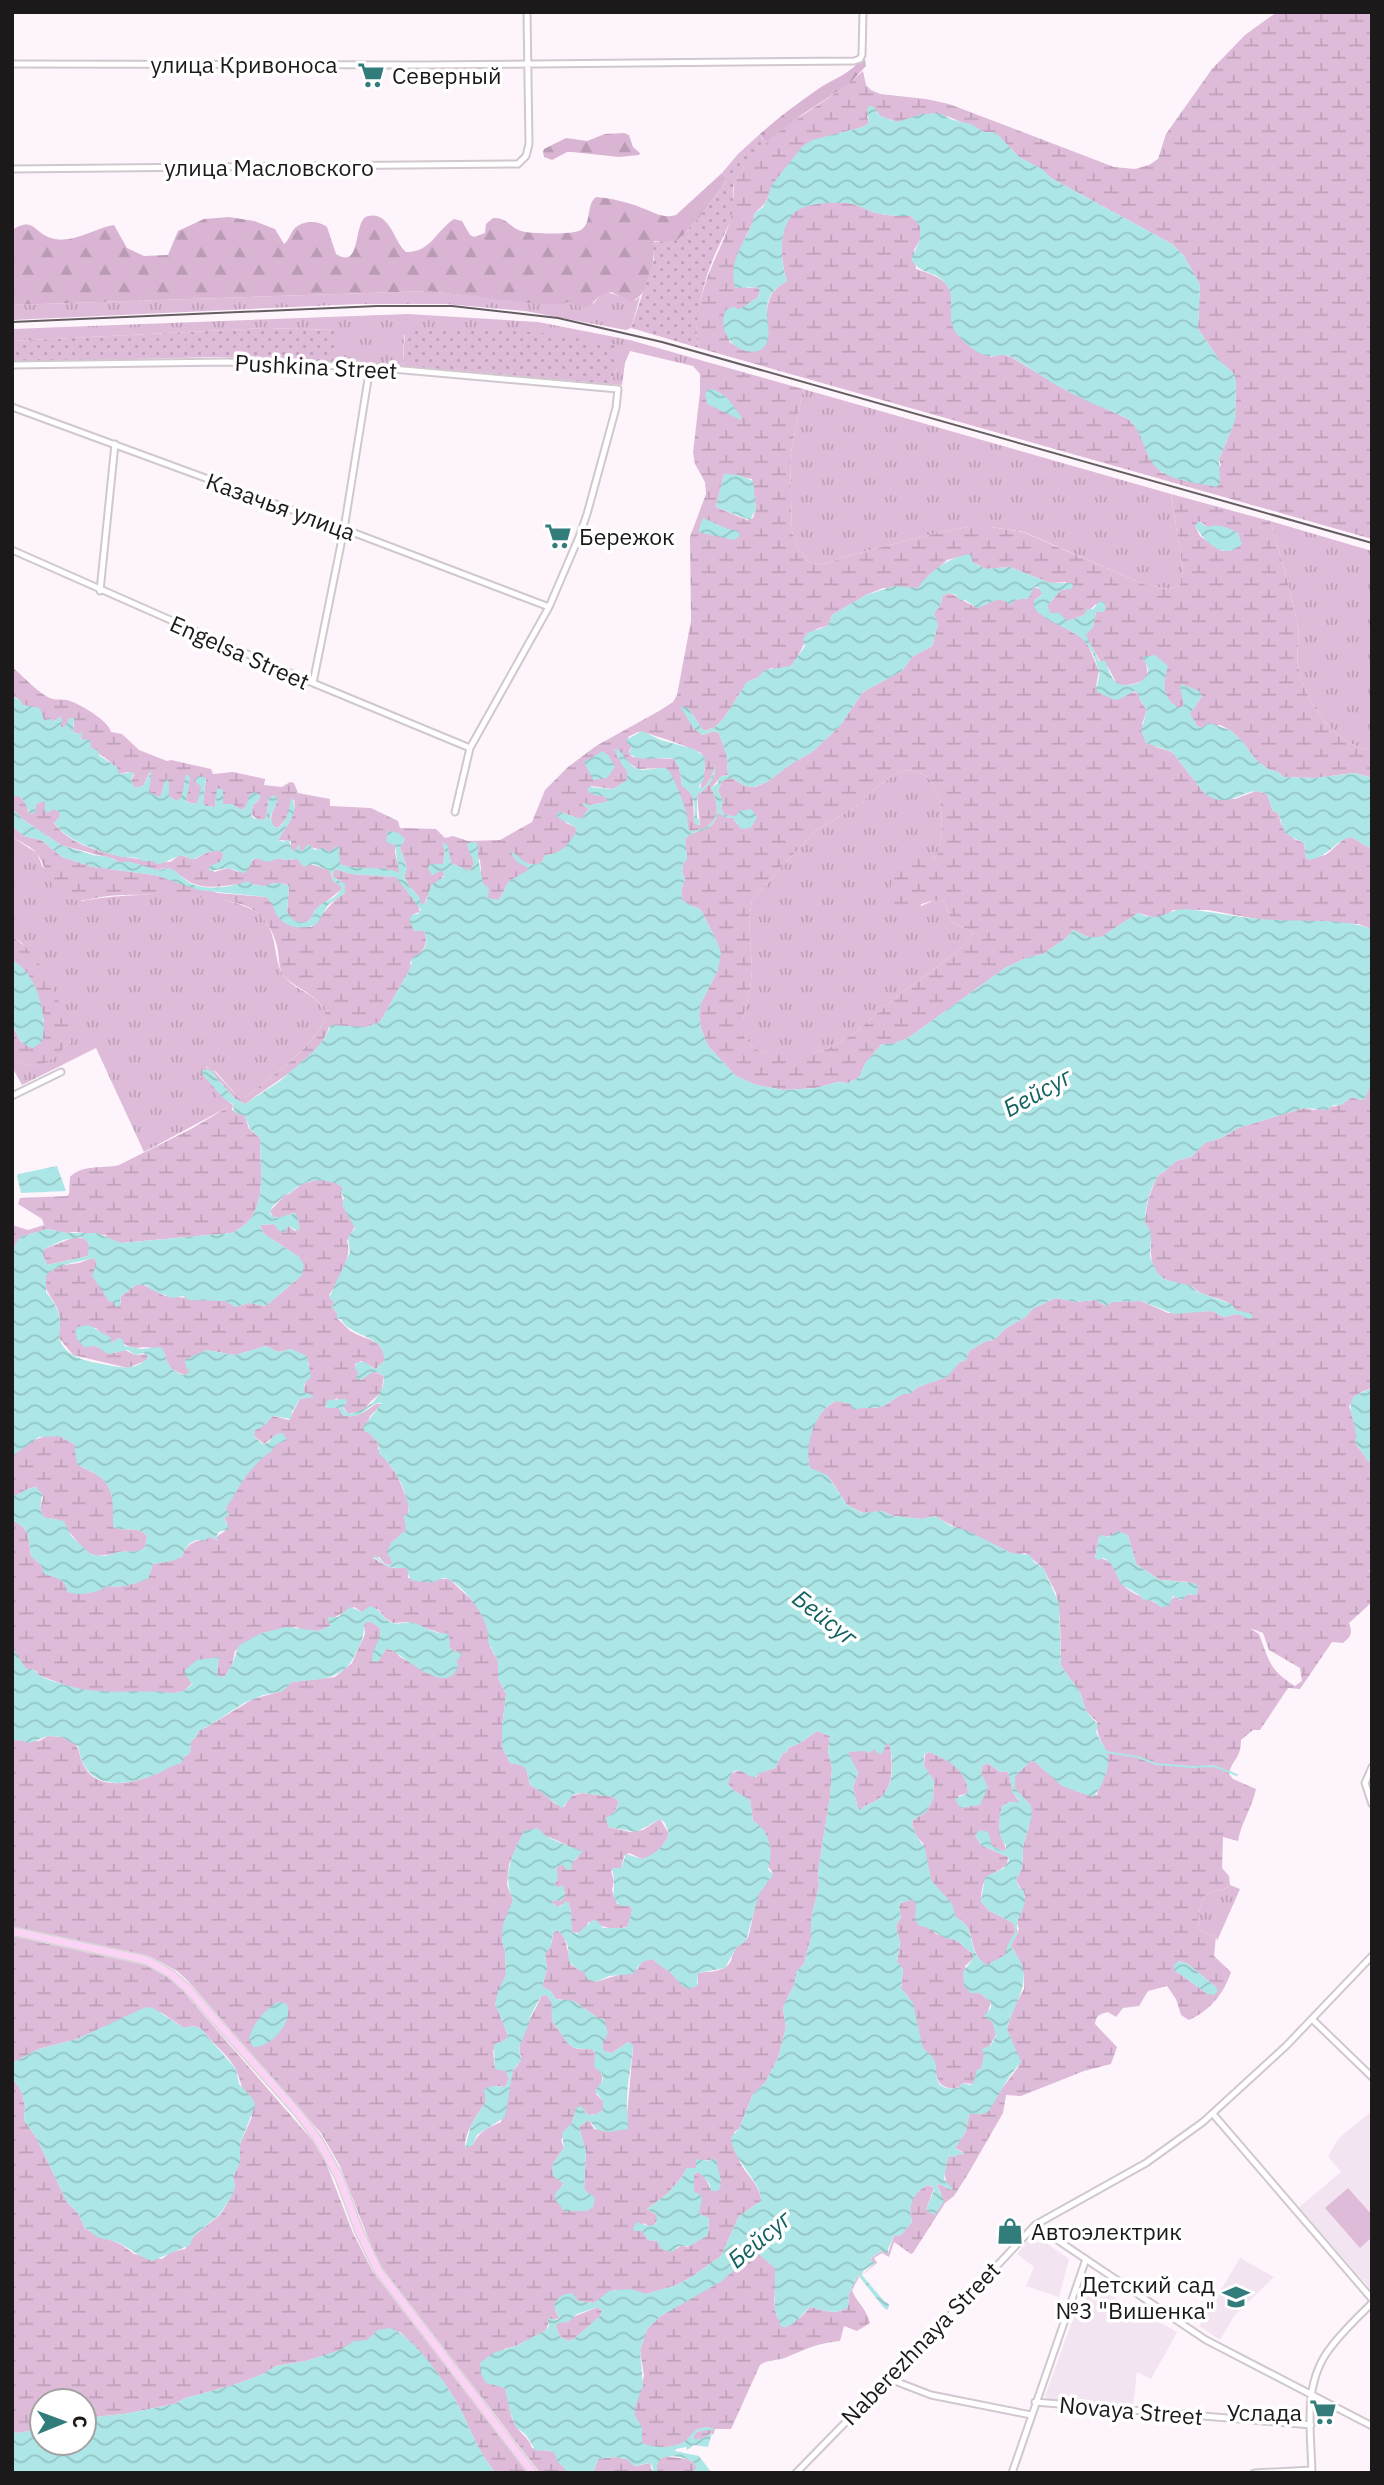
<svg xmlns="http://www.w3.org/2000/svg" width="1384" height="2485" font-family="'IBM Plex Sans',sans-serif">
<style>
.built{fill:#f3e4f1}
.grass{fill:url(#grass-tufts)}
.forest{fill:url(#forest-firs)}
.wetland{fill:url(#wetland-marsh);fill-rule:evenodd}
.park{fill:#debbd8}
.garden{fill:url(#garden-dots)}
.water{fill:url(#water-waves);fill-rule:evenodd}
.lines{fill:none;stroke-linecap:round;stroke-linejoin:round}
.stream{stroke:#ade6e6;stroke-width:2}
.minor-casing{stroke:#d1c8cf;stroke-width:9}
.major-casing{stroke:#d6d6d6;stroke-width:10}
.minor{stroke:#fff;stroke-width:5}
.major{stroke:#fbd4f5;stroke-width:7}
.rail{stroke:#645e62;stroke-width:2}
.labels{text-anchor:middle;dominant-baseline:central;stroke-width:7;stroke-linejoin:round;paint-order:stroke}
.street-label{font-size:23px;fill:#1c191b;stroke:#fff}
.poi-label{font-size:23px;fill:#1c191b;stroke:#fff;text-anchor:start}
.water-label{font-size:24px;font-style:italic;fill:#136161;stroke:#fff}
</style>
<defs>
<pattern id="grass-tufts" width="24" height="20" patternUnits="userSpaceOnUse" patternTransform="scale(1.75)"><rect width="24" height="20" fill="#debbd8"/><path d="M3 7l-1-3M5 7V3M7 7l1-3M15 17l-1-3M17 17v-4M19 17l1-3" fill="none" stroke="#bea0b9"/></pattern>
<pattern id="forest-firs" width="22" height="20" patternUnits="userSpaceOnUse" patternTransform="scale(1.75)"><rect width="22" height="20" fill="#d9b5d3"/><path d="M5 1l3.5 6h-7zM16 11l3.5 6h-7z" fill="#ba9bb5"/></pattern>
<pattern id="wetland-marsh" width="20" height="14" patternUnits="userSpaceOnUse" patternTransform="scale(1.75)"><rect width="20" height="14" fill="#debbd8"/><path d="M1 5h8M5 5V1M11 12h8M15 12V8" fill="none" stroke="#bea0b9"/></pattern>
<pattern id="garden-dots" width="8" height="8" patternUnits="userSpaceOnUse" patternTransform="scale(1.75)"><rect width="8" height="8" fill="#debbd8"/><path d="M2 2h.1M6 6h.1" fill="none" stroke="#bea0b9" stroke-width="1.8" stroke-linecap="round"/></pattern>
<pattern id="water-waves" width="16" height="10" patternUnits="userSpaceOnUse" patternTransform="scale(1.75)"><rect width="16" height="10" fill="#ade6e6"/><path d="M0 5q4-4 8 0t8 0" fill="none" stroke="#94c5c5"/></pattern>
</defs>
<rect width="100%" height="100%" fill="#fef4fc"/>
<path class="built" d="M1372 2111V2291L1299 2207 1341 2172 1328 2156 1339 2138Z
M1034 2239 1039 2243 1042 2240 1069 2259 1059 2297 1026 2286 1034 2267 1017 2254 1028 2240 1031 2242Z
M1240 2258 1274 2277 1234 2316 1220 2340 1199 2326Z
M1090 2284 1177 2332 1151 2379 1137 2372 1133 2406 1048 2399 1045 2396 1077 2308 1076 2307Z"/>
<path class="grass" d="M428 291 538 303 572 302 579 307 594 303 599 296 606 292 636 300 640 297 631 328 626 330 525 311 446 304H359L12 320V305Z
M408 314 538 322 630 340 700 360V374L693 366 630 351 625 363 622 385 610 384 618 366V345L404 335 403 366 335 362V330L266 328 12 341V329Z
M803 389 1171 494 1183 570 1180 585 1169 589 1143 584 1024 532 991 527H968L941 532 847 556 822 565 809 562 799 550 792 532 790 458Z
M1270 521 1372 551V751C1333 744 1304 701 1298 665 1296 653 1300 639 1298 627 1291 591 1281 556 1270 521Z
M899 771C907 771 914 770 921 773 946 784 946 840 934 860L911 857 921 906 937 899 944 901 952 922 974 933 962 947 931 972 897 996 856 1032 834 1046 811 1054H766L751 1046 743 1035V1019L750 990 752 969 749 919 752 900 815 831 862 803 872 791Z
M12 837 37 853 42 866 82 901C120 893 234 888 262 917 279 935 272 959 284 976 294 990 316 993 324 1010 335 1033 258 1087 241 1100L216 1072 206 1066 228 1107 144 1152 96 1048 22 1085 12 1067V1059C39 1075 52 1059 71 1041L22 943 12 936Z
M1230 1885 1240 1889 1217 1941 1216 1936C1211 1934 1203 1934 1200 1930 1196 1923 1200 1901 1205 1896 1212 1888 1223 1893 1230 1885Z"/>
<path class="forest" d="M862 59H865L866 66 849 84 803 114 769 141 765 142 760 134C779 117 799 102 821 87 836 78 850 73 862 59Z
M624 133 629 135 633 147 640 153 639 155 619 157 572 152H567L552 160 544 157 543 152 544 149 566 138 587 141 605 134Z
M722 173 726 177 724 184 699 218 678 240 673 242 654 241C654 260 652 295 631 301L611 292 599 296 589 307H579L568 302 563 304H538L428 291 12 305V230C34 216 33 232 51 238 71 245 95 228 114 225L127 248 144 256 168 255 178 231 204 219 229 217 254 221 275 229 284 244C289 240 290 234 294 229 302 220 318 220 327 227L336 254C363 271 352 220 368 216 390 211 394 242 406 252 430 253 436 231 454 219L462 221 470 235 474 237 485 233 486 224 493 218C507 217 509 227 521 231 530 234 573 235 581 230 592 223 586 204 596 197 610 198 628 202 642 208 654 212 662 219 676 215Z"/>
<path class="wetland" d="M1277 12H1372V539L699 348C690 320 707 275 719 250 725 238 730 222 732 209 735 196 731 185 739 173 769 127 825 107 863 71L866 85 871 90 880 94 926 99 949 104 1114 167 1135 169 1149 165 1158 159 1166 134 1212 69 1245 35ZM877 111 880 116 897 122 947 116 984 132 996 133 1019 157 1041 169 1051 178 1172 244 1184 256 1200 285 1198 329 1220 361 1234 374 1236 383 1235 421 1219 459 1221 466 1162 473C1146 455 1146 435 1128 419L1067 391 1011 357 1001 354 991 357 952 300C951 279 933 275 916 269L914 250 920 240V226L911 216C898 216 886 216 873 212 864 209 857 204 847 203 834 201 810 202 798 209 777 224 780 260 787 281 761 295 768 315 767 341L756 351 743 349 729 342 733 307 740 310 758 297 760 291 758 287 748 288 734 282C734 259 742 244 752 224 754 221 753 216 755 213 758 209 764 206 766 201 771 192 773 185 779 177L840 133 863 127 869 123 867 116Z
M700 360 803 389 790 458 792 532 799 550 809 562 822 565 847 556 941 532 968 527H991L1023 532 1143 584 1169 589 1180 585 1183 570 1171 494 1270 521C1281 556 1291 591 1298 627 1300 639 1296 653 1298 665 1304 701 1333 744 1372 751V778L1355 773 1314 778 1283 777 1278 772 1268 769 1256 760 1242 741 1230 730 1220 725 1201 728 1197 726 1190 714 1202 696 1185 701 1184 705 1179 708C1165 701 1162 688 1165 674L1146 663 1148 676 1142 681 1133 684 1121 686 1117 684 1108 667 1100 661 1085 635 1093 627 1096 612H1104L1096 604 1084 615 1068 621 1050 613 1047 606 1061 590 1066 589V582L1050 583 1010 567 986 569 972 562 970 554 947 560 918 588H883L866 595 832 615 828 626C825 627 821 627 817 629 804 636 801 656 791 666L776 670 771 668 757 678 747 682 724 718 715 727 705 731 702 729 689 709 687 717 694 729 703 735 714 731 719 733 727 757 728 775 722 776 711 788C723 810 717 830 690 831 686 825 688 822 686 815 683 798 674 782 664 768L638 769 616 754 627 771 628 780 613 789 591 786V794L606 797 607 802 590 805 582 804 589 809 581 819 560 812 566 823 575 827 577 832C569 845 562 854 545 855L542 862C529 869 523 860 511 855L530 869 528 872 509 881 499 900 488 899 482 881 480 860 470 850 474 863 471 871 451 863 448 849H445L443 865 430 864 444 870 445 874 427 897 424 905H421L419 897 409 886 404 876 407 868 400 848 405 839 395 845V852L400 874C380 866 360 872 340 864L334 851 330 852 310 847 302 851 299 850V845L294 851 291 850V841L278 840C286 826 297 817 294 799L286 819 278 828 274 827C269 818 271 814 276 805L269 798 266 818 263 820 257 819 251 814 253 805 260 799 241 810 232 804H223V790L216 797 215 807 205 806 203 802 206 779 202 777 201 792 197 804 187 802 186 800 190 777 182 798 176 801 169 796V782L164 784 161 796 158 797 149 792 150 772 143 786 135 788 131 781 134 775 128 772 119 774C114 758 86 750 79 734L73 732 74 721 70 718 64 728 61 727V717L53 722 44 720 36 708 23 705 17 698 12 697V667C23 676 34 689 46 696 53 701 60 699 67 700 79 703 109 721 111 732L122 734 139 750 167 761 171 760 211 769 213 774 233 772 265 779 264 785 282 787 290 782 294 783 298 793 330 799V806L371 808 398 821 400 828 436 829 445 838 453 836 468 841 500 840 532 822 545 790 568 767 596 746 659 711 673 702 677 695 691 621 690 537 706 494 705 482 695 464 693 453 700 392ZM724 474 752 479 756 509 753 518 747 520 716 507ZM1201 522 1207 527 1233 530 1234 550 1222 551 1200 536 1195 526ZM638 732C645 731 693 748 701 753L705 768 700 789C708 786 713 774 715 766 717 778 706 789 697 795L700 825 694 822 693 797 690 790 682 786 679 767 674 759 632 757 629 751 632 746 628 737Z
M1034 587 1042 590V594L1034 601 1035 608 1039 613 1086 640 1099 671 1096 686 1138 693 1140 700 1147 710 1142 724 1156 747 1172 752 1205 794 1235 799 1256 791 1267 794 1273 811 1278 813 1281 824 1294 839 1304 843 1306 858 1326 855 1345 838 1351 837 1372 849V932L1369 928 1358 924 1262 920 1208 910H1173L1165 916 1156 918 1138 913 1101 937H1088L1073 930 1066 938 1043 954 1026 958 1005 968 908 1038 892 1044H882L866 1062 859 1077 848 1083 838 1082 816 1088 783 1090 756 1085 736 1076 708 1046 701 1029 699 1015 701 1003 718 970V944L701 910 683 901 681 890 685 879 682 872 683 864 687 859 685 839C697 826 710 837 719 812L724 817 733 818 737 824 739 814 737 817 725 815 721 809 723 801 718 791 722 781 732 778 745 786 755 787 767 782 791 764 812 752 840 726 863 692 902 671 912 657 932 646 938 625 934 613 940 606 943 595 950 593 973 606 985 605 995 599 1007 601 1028 598ZM899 771C907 771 914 770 921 773 946 784 946 840 934 860 927 859 917 856 911 857 889 862 889 890 893 906 917 912 928 897 944 901L952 922 974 933 962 947 931 972 897 996 856 1032 834 1046 811 1054H766L751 1046 743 1035V1019L750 990 752 969 749 919 752 900 815 831 862 803 872 791Z
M18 795 27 804 28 812 35 809 36 804 45 800 60 813V817L54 823C74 853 136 860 170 862L180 855 195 859 208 852 219 851 223 853C224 862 217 864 211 866L214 872 228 868 238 872 256 858 268 861 280 858 283 860 297 859 330 871 333 881 341 886V890L314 911 311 919C301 926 293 921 287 912L289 886C280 881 273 883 264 887 242 877 215 894 192 883 179 877 173 864 157 870L118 862 114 859 61 845 25 821 14 811 12 796Z
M12 826 24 836 41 840 62 857 93 867 155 875 218 893 266 897 272 901 291 926 312 927C324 914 329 903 345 893L341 881 332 876 335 869 351 874 397 877 418 905 420 912 413 914 410 923 415 931H424C430 945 421 954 410 962L411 967 380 1022 367 1027H329C321 1058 269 1085 245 1104L234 1098 211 1071 224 1098 233 1105 232 1110 245 1116 249 1129 260 1138C260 1173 270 1217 231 1233L121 1243 110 1240 105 1235 75 1232 67 1233 47 1229 20 1237 12 1251V1225L28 1230 44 1225 42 1219 18 1204 20 1198 67 1196 69 1194 70 1177C82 1164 103 1169 119 1165L191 1129 228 1107 200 1076 202 1067 211 1068 241 1100C258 1087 335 1033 324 1010 318 996 299 989 288 980 277 971 280 958 277 946 273 930 264 916 250 908 229 895 136 893 108 896 94 897 81 904 67 898 49 890 47 869 38 855 33 847 20 842 12 837Z
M12 936C45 959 57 997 72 1032L71 1041C52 1060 39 1075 12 1059V1025L21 1042 44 1021C39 999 33 971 12 960Z
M1372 1086V1388L1361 1392 1349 1406 1357 1429 1355 1443 1372 1466V1567L1369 1571 1372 1573V1602L1349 1623C1353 1633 1351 1637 1343 1643L1332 1642 1300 1689 1288 1688 1260 1730H1253L1241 1740C1241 1759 1232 1759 1229 1774L1233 1779 1256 1789C1252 1808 1241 1823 1238 1841L1223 1837 1222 1868 1229 1876 1230 1885C1223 1893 1212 1888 1205 1896 1200 1901 1196 1923 1200 1930 1203 1934 1211 1934 1216 1936L1214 1956 1231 1972C1224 1993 1211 2010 1189 2020L1181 2015 1176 1999 1167 1986 1148 1991 1139 2006 1123 2008 1116 2017 1108 2012C1100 2014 1096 2015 1095 2024L1117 2047 1111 2064 1084 2071 1021 2096 1006 2095 1003 2113 968 2174 954 2196 945 2203 913 2253 911 2254 894 2242 889 2257 882 2253 874 2258 877 2263 862 2275 875 2263 871 2261 872 2257 882 2251 888 2253 894 2236 901 2235 912 2222C907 2206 912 2192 928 2185L934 2188 926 2210 941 2193 937 2185 940 2184 951 2190C942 2176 945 2173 948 2157L963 2152 955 2148 966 2131 969 2114H983L1019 2066 1007 2029 1014 2007 1024 1989V1977L1022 1966 1011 1945 1019 1929 1017 1923 1025 1896 1016 1880 1022 1868 1023 1847 1029 1826 1031 1806 1015 1788V1776L1031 1761 1036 1762C1054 1780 1070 1794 1097 1795 1100 1783 1108 1773 1108 1761 1107 1746 1095 1737 1097 1722L1086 1711 1080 1692 1061 1666 1060 1619 1056 1593 1043 1568 1025 1553 1017 1555 1011 1553C986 1539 959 1531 935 1516L922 1519 893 1516 882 1511 863 1513 847 1505 831 1480 810 1468C803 1446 814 1411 836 1401 851 1402 864 1411 880 1407 892 1404 898 1392 910 1393L918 1387 946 1377 960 1362 966 1360 969 1351 986 1341 994 1340 1005 1329 1027 1316 1032 1309 1056 1298 1075 1302 1095 1300 1106 1306 1112 1302 1141 1301 1168 1313 1212 1311 1224 1317 1237 1314C1233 1299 1214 1299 1201 1293 1196 1291 1193 1286 1188 1285 1181 1283 1173 1283 1167 1280 1141 1269 1158 1240 1145 1223 1146 1205 1150 1190 1159 1174L1164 1172 1176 1161 1191 1157 1205 1143 1221 1138 1238 1128 1304 1108 1313 1110 1341 1105 1352 1097 1360 1100 1365 1099 1369 1087ZM1128 1535 1136 1564 1160 1580 1188 1582 1192 1595 1188 1594 1180 1600 1176 1596 1161 1607C1151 1598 1136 1597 1126 1588 1112 1575 1120 1559 1095 1558L1099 1537ZM1250 1628 1263 1633 1269 1650 1300 1668 1302 1681 1295 1686C1269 1670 1269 1660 1259 1634ZM1179 1961 1188 1964 1216 1987 1208 1994 1174 1970Z
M319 1179 338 1183 344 1189 341 1195 350 1219 355 1226 347 1241C353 1256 338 1282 329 1295L334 1302 332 1307 337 1313V1319C343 1322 347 1330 354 1333 367 1340 380 1339 385 1356L384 1361 376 1369 361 1361 355 1364 361 1380 372 1371 384 1376 381 1393 370 1402 365 1410 348 1414 337 1398 325 1406 327 1408H339L342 1415C357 1419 364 1412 376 1404H382L370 1416 365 1428 379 1444 378 1449 397 1475 409 1504 406 1530 391 1543 393 1565 385 1564 379 1557 373 1558C392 1568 384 1568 406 1568L409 1570 408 1578 449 1579 475 1603 487 1624 490 1647 498 1661V1678L506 1694 502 1728V1747L510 1763C530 1766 525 1766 530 1785 535 1788 542 1789 546 1794 552 1801 554 1805 564 1807L571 1796 582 1793 614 1797 619 1802 608 1827 630 1832 643 1830 660 1819 669 1834C664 1846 655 1856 642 1859L629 1853 624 1856 621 1868 611 1871 614 1881 612 1890 617 1904 631 1906 632 1910 628 1926C615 1932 602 1926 589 1922 584 1929 581 1935 572 1932 570 1922 573 1911 568 1902L557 1907 552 1902 555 1900 561 1901 565 1892 554 1885 557 1880 556 1868C565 1860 578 1866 580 1850L575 1851C560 1839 543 1835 524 1831L509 1864 507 1885 513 1900 502 1940 505 1952 506 1975 495 2004 508 2035 505 2040 497 2043 493 2051 495 2068 506 2071 509 2079 505 2087 495 2086 486 2097V2101C478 2114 464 2132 465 2148L473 2145C478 2132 489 2127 501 2122L513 2070 518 2065 521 2056C513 2038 536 2014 541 1996L547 1995C556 2007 550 2011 553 2022 554 2026 558 2028 560 2032 571 2048 572 2050 592 2049L595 2053 596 2068C607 2076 601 2084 596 2094L603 2101V2110L597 2114 588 2115 584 2109 574 2115 572 2123 561 2140 564 2148 552 2165 554 2176 563 2183 562 2186 556 2193 555 2199 567 2210 593 2207 590 2195 584 2189 586 2152 579 2127 589 2120 594 2129 604 2130 627 2115 633 2048 628 2042 612 2053 603 2051C601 2041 606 2030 604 2019L598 2018 574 2001 556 1999 550 1990 542 1987 547 1969 545 1954 552 1942 553 1933 558 1930 565 1939 571 1965 584 1972 596 1982C610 1977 623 1974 638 1969L642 1961 653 1959C658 1964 662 1966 667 1970 677 1976 677 1985 689 1989L698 1984V1973C708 1971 721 1973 729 1964 733 1959 732 1953 736 1948 739 1944 745 1944 748 1937 753 1924 753 1908 758 1894 763 1884 770 1885 772 1871L768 1867C769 1849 771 1831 753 1821L750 1800 733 1790 728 1784C728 1775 734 1770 743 1770L750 1776 756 1777 760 1773 775 1768 783 1753 787 1752 788 1748 800 1743 817 1731 830 1736 828 1751 832 1768 830 1797 818 1872 819 1886 811 1919V1938L804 1964 797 1971 794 1985 785 2003 783 2009 786 2027 778 2058 765 2083 753 2094 739 2129 734 2132C736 2143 737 2158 742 2166 749 2177 761 2188 761 2201L739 2216 721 2256 693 2276 677 2285 646 2294 614 2290 594 2303 578 2301 555 2309 559 2318 549 2322 546 2330 516 2346 504 2349 501 2386 505 2388C510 2401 508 2414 516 2426 521 2435 528 2436 532 2448L555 2452 561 2464 569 2473H540L383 2269 374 2253 340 2166 321 2133 188 1981 177 1971 151 1957 12 1927V1740L39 1741 48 1736 62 1737 75 1743C81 1753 79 1760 88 1772 104 1792 143 1781 162 1771 171 1766 180 1758 190 1753L191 1741 196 1737 199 1730 207 1727 253 1699 282 1691 292 1682 335 1677 352 1663 365 1634 364 1624 366 1621 372 1622 380 1628V1639L374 1651 380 1658 386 1649 394 1650 400 1657 425 1670 457 1662V1653L450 1648 443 1634 408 1622 393 1623 385 1618 378 1609 362 1612 354 1607 335 1617 330 1626 319 1631 303 1630 296 1627 274 1631 262 1633 235 1651 232 1665 225 1676 220 1677 217 1674 218 1665 189 1680 192 1683 184 1691 175 1693H108L79 1690 38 1675 36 1671 26 1669 21 1664 12 1646V1519L24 1528 28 1535 31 1556 41 1565C44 1577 50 1573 58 1577 63 1580 66 1587 70 1589 81 1596 98 1592 108 1586 123 1588 133 1584 148 1578L153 1564 182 1557C187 1541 197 1542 211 1537L218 1541 216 1537 225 1531 227 1523 224 1518 228 1514 226 1508C234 1495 239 1481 248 1470 261 1454 274 1455 279 1433L264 1444 254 1436 255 1430 265 1424 273 1416 289 1420 300 1399 312 1397 303 1391 309 1371V1363L291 1349 278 1352 266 1346 235 1355 206 1350 185 1362 190 1372 187 1375C175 1373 166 1366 165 1354 161 1352 157 1349 153 1348 139 1345 131 1354 119 1338L111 1343 96 1328 85 1327 76 1330 81 1341 103 1349 106 1353H114L125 1350 135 1355 148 1354 147 1360 128 1368 73 1355 59 1338C59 1328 61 1319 58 1310 53 1296 31 1278 55 1267 62 1264 70 1265 78 1263 83 1262 88 1259 94 1258L97 1263C90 1286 102 1281 109 1301L121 1303V1296L136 1285 142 1284 165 1296 225 1301 239 1306 249 1303 266 1306 302 1275 299 1257 263 1233 260 1225 274 1224 284 1232 288 1226 295 1231 300 1228 293 1213 282 1218 273 1217 270 1211 285 1195 289 1194 302 1184ZM705 2160 717 2161V2172L721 2180 709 2188C709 2182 703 2176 699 2172L694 2174V2193L701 2201 698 2214 709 2218 708 2235 687 2247 682 2245 676 2249 657 2241 648 2240 642 2231 644 2223 648 2226H653L658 2220 657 2215 647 2209 667 2194 682 2177 687 2168H696L697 2163Z
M75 1237 86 1239 90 1246 88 1256 47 1265 43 1255 44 1249Z
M48 1435 59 1436 74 1444 80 1466C85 1469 91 1471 96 1474 116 1486 114 1508 113 1527 125 1533 137 1524 147 1536L145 1547 140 1551 118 1552 114 1554 97 1556 87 1553 59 1520 43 1517 40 1508 43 1497 36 1487 28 1489 17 1495H12V1456L32 1441Z
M887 1743 890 1745C892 1762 895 1786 880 1798 874 1803 866 1804 860 1810L858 1809 853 1787 858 1773 848 1754 849 1751 872 1750Z
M929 1752C948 1759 968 1771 968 1793L958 1796 967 1805 980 1804 987 1787 981 1773 982 1766 988 1763 1000 1772 1006 1771 1009 1774 1013 1793 1019 1801 1018 1803 1010 1802 1002 1806C1000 1814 999 1824 1000 1832 1000 1839 1005 1843 1006 1850L1004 1851 992 1846 986 1833 975 1835 981 1845 1008 1857 1007 1865C988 1878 982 1874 981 1901L988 1910 1013 1923 1016 1931 1005 1955 987 1966C965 1950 979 1928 956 1918L931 1880 923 1843 917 1837 912 1825 913 1820 926 1812 933 1799 934 1781 924 1766 925 1754Z
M909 1900 914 1901 917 1905 916 1915 936 1934 956 1940 973 1954V1959L965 1966 974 1993H980L991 2002 987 2014 993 2023 996 2035 984 2055 983 2064 973 2084 963 2083C958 2088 956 2089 949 2088 931 2084 940 2068 932 2057 930 2054 926 2053 924 2050 911 2029 922 2008 901 1989L903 1969 897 1962 900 1943 896 1926 901 1917 899 1907 901 1903Z
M12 1936 145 1965 168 1977 183 1991 313 2141 326 2163 353 2233 373 2272 528 2473H496C476 2450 470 2426 456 2401 441 2376 421 2351 400 2332L306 2361 276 2366 263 2374 237 2384 186 2398 174 2404 124 2414 84 2418V2401H42V2428L19 2433 12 2432V2077L22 2092 25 2107 24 2120 37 2139 67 2202 78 2213 85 2229 122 2245 134 2254 162 2259 171 2252 185 2249 193 2237 221 2214 232 2195 235 2186 233 2177 240 2163V2144L252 2117 236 2069 229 2059 200 2028 193 2026 184 2028 162 2013 146 2008 77 2039 39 2049 12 2063Z
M757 2252 775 2268C778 2289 767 2313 786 2327L801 2317 810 2307C824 2310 836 2316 848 2307L849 2294 858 2275 859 2277 852 2290C856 2302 867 2309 870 2323L857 2331 844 2326 840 2341C818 2343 806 2349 787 2357 778 2361 769 2359 760 2365L731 2429H715L713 2435 712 2433 701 2439H693L694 2433 703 2430H713L708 2427C697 2428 695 2431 688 2439 677 2450 655 2448 642 2444V2432L635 2416V2407L644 2376 640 2350 647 2329 661 2316 742 2264 753 2253Z
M598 2307 602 2311 600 2316 574 2339 569 2341 560 2337 556 2327 558 2323Z
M668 2456C679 2460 691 2455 697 2468L690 2473H658C654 2464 659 2456 668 2456Z
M613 2457 627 2459 636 2466 650 2463 652 2471 593 2473 598 2459Z"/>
<path class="park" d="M1348 2188 1372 2215V2237L1360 2248 1325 2208Z"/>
<path class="garden" d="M760 134 763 140 769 141C758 153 740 166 735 182 731 191 734 200 733 208 730 228 718 245 711 264 703 286 692 325 699 348L631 328 654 259 653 242 678 240 699 218 724 184 726 177 722 173 738 154Z
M266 328 335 330V362L217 357 12 362V341Z
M405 330H502L543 333 618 345V366L610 384 403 366Z"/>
<path class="water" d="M869 106H873L880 116 897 122 922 114 939 113 953 120 971 124 984 132 996 133 1019 157 1042 169 1051 178 1172 244 1184 256 1200 285 1198 329 1220 361 1234 374 1236 383 1235 421 1219 459 1220 484 1216 487C1195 482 1163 481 1151 461 1142 446 1142 431 1128 419 1107 409 1084 401 1064 389 1046 380 1030 367 1013 358 1005 353 1000 356 992 356 979 357 965 343 957 334 944 319 958 297 945 283 935 270 921 276 911 259L920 240V226L911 216C898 216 886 216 873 212 864 209 857 204 847 203 836 202 808 203 798 210 777 224 780 261 787 281 749 301 780 332 763 348 748 361 713 339 726 310L733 307 740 309 758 297 760 291 758 287 735 288C727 254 750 240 755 213L763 207 768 198 771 186 802 147 812 140 863 127 869 123 867 110Z
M708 389C725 390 732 405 741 416V420L707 404 705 394Z
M724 474 739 475 753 481 756 509 750 520 716 507Z
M703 518 728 529 738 531 740 536 734 540 702 533 698 531Z
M1198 521 1207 527C1219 523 1227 527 1238 533L1242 544C1224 562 1205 542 1195 526Z
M971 554 972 562 986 569 1010 567 1050 583H1073L1072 589 1061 590 1047 606 1051 613H1059L1068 621 1084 615 1087 609H1093L1100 601 1104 602 1106 608 1104 612H1096L1093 627 1086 635 1099 661H1105C1108 667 1110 676 1115 681 1123 690 1146 684 1148 672 1149 667 1144 662 1143 657L1155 655 1168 666C1163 682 1161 698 1179 708L1184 705 1180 687 1182 684 1199 691 1202 696 1190 714 1197 726 1201 728 1209 723 1230 730 1242 741 1256 760 1268 769 1278 772 1283 777 1314 778 1355 773 1372 778V849L1351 837C1335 840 1329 857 1309 860L1306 858 1304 843C1280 831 1287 837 1278 813L1273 811 1267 794C1266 794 1257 791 1256 791 1237 793 1228 809 1205 794L1172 752 1146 743 1141 731 1147 710 1140 700 1138 693 1134 691C1111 705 1119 700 1097 692 1095 684 1101 679 1099 671 1087 623 1060 635 1034 608V601L1042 594 1038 587H1034L1029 598 1015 600 1011 605C999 594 990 604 977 608L965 600 960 601 956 595 950 593 943 595 940 606 934 613 938 625 932 646 912 657 902 671 863 692 840 726 812 752 791 764 767 782 754 787 745 786 732 778 722 781 718 791 723 801 721 809 725 815 736 816 739 811 751 809 757 817 751 828 741 829 733 818 724 817 719 812C709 839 698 825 685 839L687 859 683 864 682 872 685 879 681 890 683 901 701 910 718 944 721 953 718 970 701 1003 699 1015 701 1029 708 1046 736 1076 756 1085 783 1090 816 1088 838 1082 848 1083 859 1077 866 1062 882 1044H892L908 1038 1005 968 1026 958 1043 954 1066 938 1073 930 1088 937H1101L1138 913C1159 923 1164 911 1184 909 1210 911 1234 917 1260 919 1296 923 1334 917 1369 928L1372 932V1086L1369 1088 1365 1099 1360 1100 1352 1097 1341 1105H1334L1327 1110 1304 1108 1238 1128 1221 1138 1205 1143 1191 1157 1176 1161 1164 1172 1159 1174C1150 1189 1145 1205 1145 1223L1150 1230 1151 1237 1150 1257 1158 1274 1166 1280 1189 1285 1198 1292 1231 1304 1236 1310 1252 1314 1253 1317 1250 1319 1237 1314 1224 1317 1212 1311 1174 1314 1141 1301 1112 1302 1106 1306 1095 1300 1075 1302 1056 1298 1032 1309 1027 1316 1005 1329 994 1340 986 1341 969 1351 966 1360 960 1362 947 1377 918 1387 910 1394C899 1392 893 1402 883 1406 874 1410 863 1406 854 1410L850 1404 836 1401C814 1410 804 1448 810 1468L827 1475 847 1505 862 1513 882 1511 893 1516 922 1519 935 1516 951 1526 968 1531 1011 1553 1030 1555 1034 1562 1043 1568 1059 1603 1061 1666 1080 1692 1086 1711 1098 1725 1096 1732C1099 1739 1105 1746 1107 1753 1112 1765 1101 1789 1093 1797L1062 1786 1035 1762 1031 1761 1015 1776V1788L1031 1806 1032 1815 1023 1847 1022 1868 1016 1880 1019 1887 1024 1891 1025 1904 1017 1922V1935L1011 1945C1014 1953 1019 1957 1022 1965 1029 1989 1012 2006 1007 2029L1021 2062 1009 2077 989 2111 983 2114H969L966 2131 955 2148 965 2154 956 2155V2159L953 2155 948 2157 944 2179 953 2189 951 2190 940 2184 937 2185 944 2201 935 2215 926 2210 934 2190 933 2187 928 2185C913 2192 907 2206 912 2222L901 2235 894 2236 888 2249V2254L882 2251 872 2257 871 2260 875 2263 863 2271 862 2275 884 2301 889 2304 888 2310 884 2308 858 2275 849 2294 848 2307C836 2316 824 2310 810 2307 801 2314 795 2328 781 2327L775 2310V2268L757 2253H753L722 2281 661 2316 647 2329 640 2350 643 2386 635 2407V2416L642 2427V2443C655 2448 672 2449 684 2442 689 2438 692 2433 697 2429L707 2427 715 2429 713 2430 698 2431 693 2437V2439H701L712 2433 708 2447 694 2445 687 2450 686 2447 676 2449 675 2451 699 2456 712 2473H690L697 2468 692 2461C680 2455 652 2451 658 2473H652L653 2468 650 2463 633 2466 627 2459 613 2457 598 2459 593 2473H569L557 2461 555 2453 547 2450 536 2451 526 2435 516 2427 510 2412 505 2388 486 2383 481 2374 480 2363 493 2353 516 2346 546 2330 549 2326 548 2318 557 2320 559 2318 554 2306C558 2296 562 2294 572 2293L578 2301 594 2303 609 2291 630 2289 646 2294 677 2285 693 2276 721 2256 739 2216 761 2201C762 2181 732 2161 731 2137L739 2129 753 2094 765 2083 778 2058 786 2027 783 2009 785 2003 794 1985 797 1971 804 1964 811 1938V1919L819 1886 818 1872 830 1797 832 1768 828 1750 830 1736 817 1731 800 1743 788 1748 787 1752 783 1753 775 1768 760 1773 753 1778C740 1770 732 1764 728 1784L733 1790 750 1800 753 1821C770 1830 774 1852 768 1869L773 1875 759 1894 746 1941 736 1948 725 1968 698 1973 697 1986 689 1989C677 1985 676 1976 667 1970 661 1966 658 1965 653 1959L642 1962 633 1974 609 1976 596 1982 587 1979 584 1972C559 1961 574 1955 565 1939 563 1936 560 1933 558 1930L553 1933 551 1946 545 1954 547 1969 542 1987 550 1990 556 1999 574 2001 598 2018 604 2019 608 2033 602 2045 604 2051 612 2053 628 2042 633 2045C632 2064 627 2082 627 2101 626 2111 629 2120 628 2129L609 2132 597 2130 589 2120 579 2127 586 2152 584 2189 595 2198 593 2207 587 2211H564L555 2199C553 2191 562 2190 563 2183L553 2176 552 2165 564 2148 562 2133 572 2123 576 2108 581 2106 588 2115 597 2114 603 2110V2101L595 2091 603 2080 602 2074 594 2066 595 2053 592 2049C572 2049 571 2049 560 2032 558 2028 555 2026 553 2022 549 2012 556 2007 547 1995L541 1996 530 2017 529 2024 519 2047 521 2061 513 2070 505 2117 477 2135 473 2145 465 2148 471 2125 486 2101 484 2090 491 2086 505 2087 509 2079 506 2071 495 2069 494 2045 505 2040 508 2035 495 2004 498 1991 506 1975 505 1952 502 1940 503 1924 513 1900C502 1876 512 1854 524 1831L537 1828C540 1830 543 1833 546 1836 550 1839 580 1851 583 1851L572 1863 571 1870H567L563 1865 556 1867 558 1877 554 1885 558 1887 563 1885 565 1896 561 1901 555 1900 552 1902 557 1907 563 1905 565 1901 568 1902C573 1911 570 1922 572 1932L577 1934 593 1920 597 1921 603 1928H624L628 1926 632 1910 630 1906H621C610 1898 615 1890 614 1879 614 1875 612 1872 612 1868H621L626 1854 642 1859C655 1855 664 1846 669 1834L665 1823 660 1819 636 1832 608 1827 606 1818 615 1812 619 1802 614 1797 582 1793 574 1794 562 1808C550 1800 543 1792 530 1785 526 1767 528 1766 510 1763L502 1747V1728L506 1694 498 1678V1661L488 1642C492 1622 466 1588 448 1579 442 1576 439 1581 433 1582 426 1583 417 1581 411 1580L406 1568C383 1568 391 1567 372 1556H376L385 1564 393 1565 387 1552 391 1543 406 1530 404 1515H407L409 1509C406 1489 394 1465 379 1454V1444L369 1433 365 1432 363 1427 382 1403C364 1403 367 1421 342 1415L339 1408H327L325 1406 328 1400 346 1399 347 1402 343 1408 348 1414C366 1412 385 1396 384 1376 371 1368 373 1373 361 1380L356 1378 358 1373 355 1368 357 1362H365L373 1368 376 1369 384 1361C386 1334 350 1338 341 1319H337V1313L332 1307 334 1302 329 1298 350 1252 348 1237 355 1228 342 1205 344 1198 340 1191 344 1189C334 1179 315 1178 303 1184 296 1186 292 1193 285 1195L272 1207 270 1214 276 1218 296 1213 300 1228 298 1231 288 1226 284 1233 278 1230 274 1224 260 1225 263 1233 299 1257 304 1265 302 1275 266 1306 249 1303 235 1307 225 1301 189 1300 183 1296 172 1298 152 1290 146 1285H136L121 1296 120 1306 116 1307 113 1302 109 1301 92 1276 97 1263 94 1258C79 1262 55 1264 46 1276V1292C54 1302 61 1312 60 1326 60 1328 59 1335 59 1337 64 1360 94 1362 113 1366 127 1369 139 1368 148 1357L144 1353 135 1355 128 1350 108 1354 96 1346 84 1347 77 1339 75 1331 78 1327 89 1325 111 1338V1343L119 1338 122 1339 125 1346 141 1349 160 1347 163 1349C167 1362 169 1371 184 1375L190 1372 186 1367 185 1360 206 1350 235 1355 266 1346 278 1352 291 1349 307 1356 311 1377 305 1383 303 1391 315 1397 300 1399 292 1412 291 1419 273 1416 262 1427 255 1430 254 1436 262 1444 268 1443C271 1439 276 1433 283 1433L287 1440C284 1442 280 1442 277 1444 274 1446 273 1450 270 1452 245 1471 242 1484 226 1508L229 1515 224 1518 229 1529 219 1532 216 1537 218 1541 211 1537 206 1539V1541C194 1537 185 1545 182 1557L172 1561 153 1564 148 1579C133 1584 123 1588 108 1586 98 1593 79 1596 67 1592 67 1579 54 1577 44 1574L41 1565 31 1556 28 1535 24 1528 12 1519V1495H17L28 1489 36 1487 42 1494 40 1508 43 1517 64 1521 71 1536 92 1555 105 1556 118 1552 139 1551 145 1547 147 1536C137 1524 125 1533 113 1527 112 1508 117 1488 97 1475 91 1470 84 1469 77 1464L74 1444 59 1436 39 1437 12 1456V1251L20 1237 47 1229 67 1233H97L121 1243 231 1233C270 1217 260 1173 260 1138L250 1129 245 1116 234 1112 233 1104 224 1099 202 1074V1071L207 1069 211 1071 234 1098 245 1104 280 1081 314 1051 325 1038 331 1025 367 1027 380 1022 411 967 412 958C424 952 430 944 424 931H415L410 923V918L413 914H418L421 910 396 877 351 874 335 869 332 876 345 884V893L328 905 317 924C306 930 287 929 278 917 273 910 274 903 266 897L198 890 155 875 93 867 62 857 41 840 24 836 12 826V808L25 821 61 845 93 855 109 857 118 862H131L157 870 169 868C178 871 183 880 192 884 209 891 231 887 248 881L251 884 264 886C273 883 279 881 289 886L287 912C293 921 301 926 311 919 318 898 330 905 341 890V886L333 881 330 871 313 864 304 867 297 859 283 860 280 858 267 862 256 858 252 860 249 869 244 873 228 868 209 871V868C214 862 224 864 223 853L219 851 208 852 192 860C180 849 171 863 157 864L153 861H143C136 856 130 858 122 857 100 852 65 841 54 822L58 820 60 813 54 809 47 813 45 811V801L36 804 35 813 31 814C24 807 26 794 12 796V697L20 700 23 705 40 708 44 720 52 719 54 722 60 717 62 718 61 727H64L70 718H74L73 732 79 734 82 731 81 739 90 740 91 748 97 750 100 756 117 767 119 774 134 772 131 781 135 788 143 786 152 770 149 792 158 797 161 795 166 778 169 782V796L176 801 181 798 186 774 190 777 186 802 197 804 201 787 195 781 198 776 206 778 203 802 205 806 215 807 217 788 223 790V804H232L241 810 246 806 250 794 256 792 261 797 253 805 251 814 253 818 263 820 266 818 269 798 274 795 278 800 270 817 274 827 278 828C289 820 289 808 291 797 301 813 286 826 278 840L284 842 289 839 292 850 294 851 300 844 299 850 302 851 308 844 315 850 323 848 330 852 336 846 339 847 340 864C359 872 382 864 399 873L395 845 386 842 388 831 399 833 405 839 400 848 407 869 404 877 409 886 419 897 422 905 426 902 431 885 444 877 443 870 432 875 428 868 430 864H443L445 852 442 842 448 846 451 863 470 871 474 863 467 846 468 843 476 842 478 846C477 858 481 871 483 884L489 888 488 898 499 900 509 881 530 869 516 861 510 850C521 857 526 870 542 862L545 855C562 854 568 844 577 831L575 827 557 817V813L560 812 581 819 589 809 582 804 584 803 590 805 607 802 606 797 591 794 588 791V787L613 789 627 780V771L622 765 614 748C624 751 626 762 634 767 644 774 658 765 667 769 673 772 685 808 687 815 688 822 686 825 690 831 717 830 723 810 711 788L718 783 719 777 728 775 727 757 719 733 714 731 703 735 694 729 683 711 681 708 683 706 689 709 702 729 706 731 715 727 724 718 747 682 757 678 765 670 791 666 805 646 803 640 807 633 828 626 832 615 866 595 894 586 918 588C929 571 951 556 971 554ZM81 1237 89 1243 88 1256 47 1265 43 1255 44 1249 63 1240ZM887 1743 890 1745C893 1762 895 1786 880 1798 874 1803 866 1804 860 1810L858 1809 853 1787 858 1773 849 1754V1752L865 1751 869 1753 875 1749 877 1753 882 1754ZM929 1752C947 1759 968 1771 968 1793L955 1799 960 1808 980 1805 988 1787 981 1773 982 1766 988 1763 1000 1772 1006 1771 1009 1774 1013 1793 1019 1800 1018 1803 1013 1801 1002 1806C999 1818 996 1837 1006 1845V1850L1003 1851 992 1846 988 1832 980 1830 975 1835 981 1845 1008 1857 1009 1861 1004 1868 985 1877 981 1901 988 1910 1013 1923 1016 1931 1008 1944 1005 1955 987 1965C964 1951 979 1929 956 1917L952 1904 931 1880 925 1848 917 1837 912 1825 913 1820 926 1812 933 1799 934 1781 924 1766V1754ZM909 1900 914 1901 916 1905 915 1920 919 1926 926 1927 945 1938 956 1940 973 1954V1959L963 1972 964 1985 970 1993H980L991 2002V2008L984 2016 993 2023 996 2036 991 2045 982 2049 984 2055 981 2068 977 2070 973 2084 970 2085 963 2083 958 2088C928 2092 941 2070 933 2058 929 2052 924 2052 922 2044L913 2003 901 1988 903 1969 897 1961 900 1943 896 1926 901 1917 899 1907 901 1903ZM598 2307 602 2311 600 2316 574 2339 569 2341 560 2337 556 2327 558 2323 568 2322 577 2314Z
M642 731 661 740 694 749 705 757 704 779 699 786 700 789C709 785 714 773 715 764 717 778 708 788 697 795V817L700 822 698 826 694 822C695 805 696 796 682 786L679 767 674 759C660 755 640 764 629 753L632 746 628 745 626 740Z
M603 751 609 756 615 767 607 778 593 780 584 762Z
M12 960C37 973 48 1016 42 1042L33 1048C3 1041 12 983 12 960Z
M57 1166 66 1191 21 1193 17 1176 18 1174Z
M1372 1388V1466L1355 1443C1360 1426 1344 1411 1354 1396Z
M1118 1531 1128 1535 1136 1564 1160 1580 1194 1583 1198 1586 1197 1595 1188 1594 1182 1600 1173 1596 1169 1606 1161 1607 1153 1601 1142 1599 1141 1596 1122 1585C1115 1574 1116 1566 1104 1558L1098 1560 1095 1558 1099 1537 1102 1535 1108 1537Z
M370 1606C381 1608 382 1619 392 1623 399 1625 406 1621 414 1623 425 1626 434 1635 446 1633L449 1636 450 1648 457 1653 463 1652 457 1661 458 1666C448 1698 405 1657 390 1649H386L378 1662 372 1661C371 1649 382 1641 380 1628L369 1621 364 1624C364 1637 361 1643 355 1655 342 1682 317 1679 292 1682L283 1691 263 1695 244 1703 207 1727H205L203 1730H199L196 1737 191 1741 190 1754 185 1755 182 1763C171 1765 163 1772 151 1776 117 1788 85 1788 78 1746L62 1737 48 1736 29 1743 19 1740H12V1646L26 1669H33C40 1677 46 1679 56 1682 99 1698 132 1688 175 1693L184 1691 192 1684 185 1675V1670L197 1660 219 1657 217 1674 220 1677 225 1676 232 1665 239 1645 262 1633 286 1627 319 1631 330 1626 328 1617H338L350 1607 362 1612Z
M1179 1961 1188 1964 1216 1987 1218 1991 1214 1995 1208 1994 1174 1970V1965Z
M278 2002 287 2004C294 2022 271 2048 253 2047L249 2039C254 2022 263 2011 278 2002Z
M146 2007 153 2008 184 2028 193 2026 200 2028 236 2069 239 2084 253 2099 255 2106 240 2144V2163L233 2177 235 2186 232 2196 220 2214 193 2237 190 2245 152 2261C140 2257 132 2250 121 2244 109 2238 98 2241 89 2230L85 2229 78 2213 67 2202 37 2139 24 2120 25 2107 22 2092 12 2077V2063L39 2049 77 2039Z
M713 2158 717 2161C717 2171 725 2183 718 2191H711L709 2183 699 2172 694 2174V2192L700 2194 702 2198 699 2214 709 2218 708 2235 690 2246H679L672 2252 661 2249 657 2241 648 2240 642 2231H634L633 2228 637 2222 648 2226 656 2224 657 2215 647 2209 667 2194 682 2177 687 2168H696V2159L709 2161Z
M390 2328C413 2336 443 2379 456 2401 470 2426 476 2450 496 2473H12V2432L19 2433 42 2428V2443H84V2418L124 2414 174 2404 186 2398 237 2384 263 2374 276 2366 306 2361 340 2350 354 2341 367 2340 378 2330Z"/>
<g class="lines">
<path class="stream" d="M1106 1752 1138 1757 1156 1764 1192 1767 1214 1766 1237 1775"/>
<defs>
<path id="minor" d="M12 64 421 65 854 61 860 59 862 55 863 12
M12 169 518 164 526 156 529 144 527 12
M12 365 225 362 370 367 618 389 616 408 587 514 579 537 549 607 470 748 455 812
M12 407 344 529 549 607
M12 550 313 683 470 748
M100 591 115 444
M313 683 344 529 370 367
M12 1096 61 1072
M1372 1767 1365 1783 1372 1804
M1312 2019 1372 2077
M1213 2114 1372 2299
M1035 2225 1206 2340 1372 2426
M887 2378 931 2395 1031 2415
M1035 2402 1311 2425
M796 2473 965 2300 1035 2225 1146 2163 1203 2122 1286 2046 1372 1956
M1012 2473 1086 2259
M1254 2473 1312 2470
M1312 2473C1311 2430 1302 2383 1331 2347 1343 2331 1358 2317 1372 2303"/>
<path id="major" d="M12 1931 146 1960 171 1974 187 1988 298 2113 317 2138 339 2177 359 2231 378 2270 533 2473"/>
</defs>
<use href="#minor" class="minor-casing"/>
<use href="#major" class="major-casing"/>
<use href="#minor" class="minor"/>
<use href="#major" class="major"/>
<path class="rail" d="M12 322 377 306H452L558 318 662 342 1372 543"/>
</g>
<defs>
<symbol id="supermarket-bare" viewBox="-9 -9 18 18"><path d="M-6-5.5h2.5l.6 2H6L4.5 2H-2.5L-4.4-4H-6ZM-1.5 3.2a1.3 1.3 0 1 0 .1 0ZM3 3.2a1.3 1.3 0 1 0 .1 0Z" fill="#337c7c" stroke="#fff" stroke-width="2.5" paint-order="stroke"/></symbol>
<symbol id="shop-bare" viewBox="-9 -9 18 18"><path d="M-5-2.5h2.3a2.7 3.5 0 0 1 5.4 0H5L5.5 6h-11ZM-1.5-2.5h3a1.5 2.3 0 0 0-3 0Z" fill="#337c7c" stroke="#fff" stroke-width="2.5" paint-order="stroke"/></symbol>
<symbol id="school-bare" viewBox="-9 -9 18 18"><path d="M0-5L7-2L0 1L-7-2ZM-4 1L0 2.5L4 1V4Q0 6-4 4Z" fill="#337c7c" stroke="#fff" stroke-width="2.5" paint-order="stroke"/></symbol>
</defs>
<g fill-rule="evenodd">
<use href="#supermarket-bare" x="352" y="56" width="38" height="38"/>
<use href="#supermarket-bare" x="539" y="517" width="38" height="38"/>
<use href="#shop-bare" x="991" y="2212" width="38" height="38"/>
<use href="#school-bare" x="1217" y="2278" width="38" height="38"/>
<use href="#supermarket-bare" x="1304" y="2393" width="38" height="38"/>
</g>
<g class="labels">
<g class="street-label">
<text x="244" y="64">улица Кривоноса</text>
<text x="269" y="167">улица Масловского</text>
<text transform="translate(316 366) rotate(3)">Pushkina Street</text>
<text transform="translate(281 506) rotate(20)">Казачья улица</text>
<text transform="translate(240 652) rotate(24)">Engelsa Street</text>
<text transform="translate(920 2343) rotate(-46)">Naberezhnaya Street</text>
<text transform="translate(1131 2410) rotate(5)">Novaya Street</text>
</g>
<g class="poi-label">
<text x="392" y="75">Северный</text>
<text x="579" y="536">Бережок</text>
<text x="1031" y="2231">Автоэлектрик</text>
<text x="1215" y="2284" text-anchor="end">Детский сад<tspan x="1215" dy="26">№3 "Вишенка"</tspan></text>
<text x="1302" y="2412" text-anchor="end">Услада</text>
</g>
<g class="water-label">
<text transform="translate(1037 1092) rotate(-29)">Бейсуг</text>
<text transform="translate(825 1617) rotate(38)">Бейсуг</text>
<text transform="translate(759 2239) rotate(-40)">Бейсуг</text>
</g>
</g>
<rect width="1384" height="2485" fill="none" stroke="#1c191b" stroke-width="28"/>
<g transform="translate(63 2422) rotate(89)"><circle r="33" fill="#ffffff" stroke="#a4a3a4" stroke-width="2"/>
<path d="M0-5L12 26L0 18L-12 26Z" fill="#337c7c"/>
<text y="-10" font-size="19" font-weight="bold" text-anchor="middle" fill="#1c191b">С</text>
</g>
</svg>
